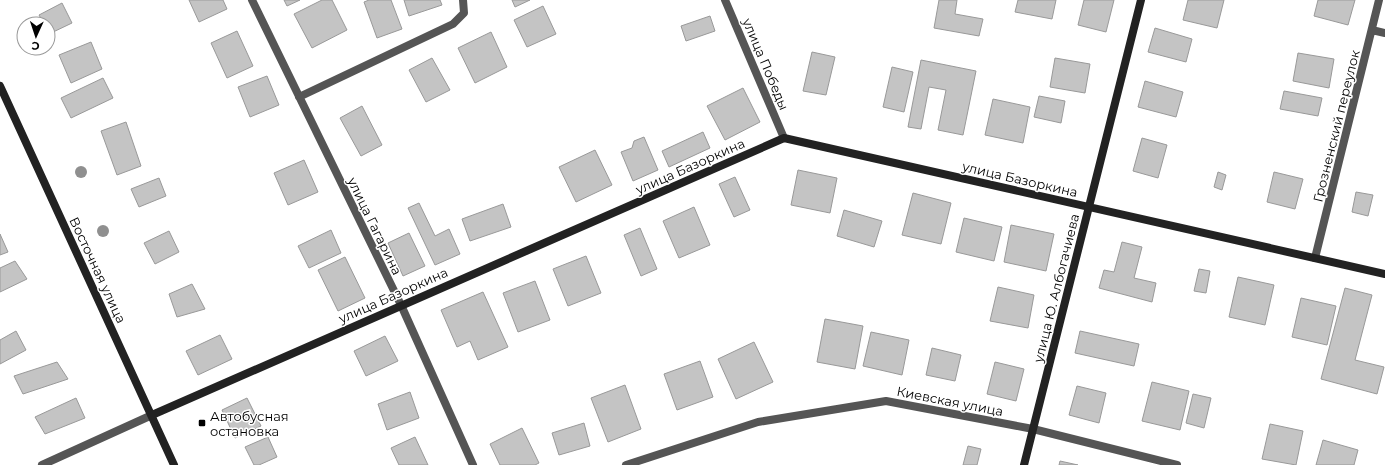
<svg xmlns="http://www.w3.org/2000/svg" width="1385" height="465" font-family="Montserrat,sans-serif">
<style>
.building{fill:#c4c4c4;stroke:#999}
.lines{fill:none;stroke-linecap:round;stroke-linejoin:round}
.street{stroke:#555;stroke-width:8}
.secondary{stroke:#222;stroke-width:8}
.tree{fill:#8f8f8f}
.poi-dot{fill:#000;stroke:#fff;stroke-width:1.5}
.labels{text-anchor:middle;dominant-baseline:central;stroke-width:3;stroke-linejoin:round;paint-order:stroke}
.street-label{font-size:13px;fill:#000;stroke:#fff}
.poi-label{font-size:13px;fill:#000;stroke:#fff;text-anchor:start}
</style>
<rect width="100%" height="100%" fill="#fff"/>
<path class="building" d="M189 0H223L227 9 199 22Z
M284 0H300L287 6Z
M322 0H332L347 30 312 48 294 14Z
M369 0H391L402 29 377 38 364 2Z
M404 0H440L442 5 409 16Z
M512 0H530L515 7Z
M939 0H957L955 14 983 19 979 36 934 28Z
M1018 0H1056L1052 19 1015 12Z
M1084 0H1114L1106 32 1078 25Z
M1188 0H1224L1217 28 1183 20Z
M1318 0H1355L1348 25 1314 16Z
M62 3 72 23 49 34 48 31V24H44L39 15Z
M543 6 556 34 527 47 514 20Z
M710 16 715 31 686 41 681 26Z
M1155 28 1192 39 1186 62 1148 52Z
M237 31 253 66 227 78 211 43Z
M491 32 507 67 475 83 458 48Z
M91 42 102 69 71 83 59 55Z
M812 52 835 57 826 95 803 91Z
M1298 53 1334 59 1329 88 1293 81Z
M432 58 450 90 426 102 409 70Z
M1055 58 1090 64 1085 93 1050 87Z
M921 60 976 71 963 135 938 130 946 90 929 87 921 129 908 127Z
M892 67 913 72 904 112 883 107Z
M267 76 279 105 250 117 238 87Z
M103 78 113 98 71 118 61 98Z
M1145 81 1183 92 1176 117 1138 107Z
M743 88 760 122 725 140 707 106Z
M1284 91 1322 98 1318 116 1280 109Z
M1039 96 1065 101 1061 123 1034 117Z
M993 99 1030 107 1023 143 985 135Z
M362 106 382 145 361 156 340 118Z
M126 122 141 166 117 175 101 131Z
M703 132 710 148 669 167 662 151Z
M644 137 658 170 633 181 621 152 632 148 634 141Z
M1142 138 1167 145 1158 178 1133 171Z
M595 150 612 185 576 202 559 167Z
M304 160 318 192 288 205 274 173Z
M798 170 837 178 830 213 791 205Z
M1218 172 1226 175 1222 190 1214 187Z
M1274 172 1303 179 1295 209 1267 202Z
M735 177 750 210 734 217 719 184Z
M159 178 166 196 139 207 131 189Z
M1356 192 1373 195 1368 216 1352 212Z
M913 193 951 203 941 244 902 235Z
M419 203 435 236 449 229 460 254 435 265 408 208Z
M503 204 511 227 470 241 462 219Z
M694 207 710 245 679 258 663 221Z
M844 210 882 221 874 247 837 236Z
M964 218 1002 227 994 261 956 252Z
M1011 225 1054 234 1046 271 1004 262Z
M640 228 657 269 641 276 624 235Z
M331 230 341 253 309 268 298 246Z
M169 231 179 252 155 264 144 243Z
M409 233 425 266 403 276 388 243Z
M0 234 8 252 0 255Z
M1122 242 1142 247 1134 278 1156 283 1152 302 1099 288 1104 270 1114 272Z
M586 256 601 293 568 306 553 269Z
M345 257 365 298 338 311 318 270Z
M15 261 27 279 0 292V268Z
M1199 269 1210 271 1206 293 1194 291Z
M1238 277 1274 285 1265 325 1229 317Z
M535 281 550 320 518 332 503 293Z
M192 284 205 309 177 317 169 294Z
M998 287 1034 295 1028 328 990 321Z
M1345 288 1372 295 1355 360 1384 367 1377 394 1321 379Z
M483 292 508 347 478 360 470 341 457 347 441 310Z
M1301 298 1336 306 1327 345 1292 337Z
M825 319 863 326 855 369 817 362Z
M16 331 26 350 0 364V340Z
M1080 331 1139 344 1134 366 1075 353Z
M871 332 909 340 902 375 863 366Z
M220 335 232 359 198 375 186 351Z
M385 336 398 361 366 376 354 351Z
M754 342 773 382 736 399 718 359Z
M932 348 961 355 955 381 926 375Z
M700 361 713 397 677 410 664 374Z
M57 362 68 379 23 394 14 376Z
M995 362 1024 369 1016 401 987 394Z
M1152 382 1189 391 1180 430 1142 421Z
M625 385 641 429 608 442 591 398Z
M1077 386 1106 393 1099 423 1069 415Z
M410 392 419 418 387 430 378 404Z
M1193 394 1211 398 1204 428 1186 423Z
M76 398 85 418 45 434 35 417Z
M247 398 261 426 235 438 222 410Z
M584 423 590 446 559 455 552 433Z
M1270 424 1303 431 1296 465 1262 459Z
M522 428 539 463 535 465H500L490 444Z
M268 437 277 457 259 465H254L245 447Z
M415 437 428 465H399L391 448Z
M1323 440 1358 450 1354 465H1316Z
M968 446 981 449 977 465H963Z
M1060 461 1078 465H1059Z"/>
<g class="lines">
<path class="street" d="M252 0 401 305 473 465
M725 0 784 138
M1372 30 1385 33
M299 97 453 24 464 13 463 0
M1315 258 1379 0
M42 465 152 415
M626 465 758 422 886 401 1033 429 1177 465"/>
<path class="secondary" d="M0 86 174 465
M152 415 784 138 1385 274
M1024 465 1141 0"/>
</g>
<g class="tree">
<circle cx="81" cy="172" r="6"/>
<circle cx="103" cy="231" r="6"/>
</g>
<rect class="poi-dot" x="198" y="419" width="8" height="8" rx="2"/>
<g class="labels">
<g class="street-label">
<text transform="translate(766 64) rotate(67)">улица Победы</text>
<text transform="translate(1336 126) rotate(-76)">Грозненский переулок</text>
<text transform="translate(690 166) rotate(-24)">улица Базоркина</text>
<text transform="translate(1020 179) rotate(13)">улица Базоркина</text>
<text transform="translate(375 226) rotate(64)">улица Гагарина</text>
<text transform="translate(98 270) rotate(65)">Восточная улица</text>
<text transform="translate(1056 288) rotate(-76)">улица Ю. Албогачиева</text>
<text transform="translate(393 295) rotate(-24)">улица Базоркина</text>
<text transform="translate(950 401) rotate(11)">Киевская улица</text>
</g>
<g class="poi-label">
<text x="210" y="416">Автобусная<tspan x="210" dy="15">остановка</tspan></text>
</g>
</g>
<g transform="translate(36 36) rotate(183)"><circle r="19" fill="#ffffff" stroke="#999999"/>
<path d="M0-3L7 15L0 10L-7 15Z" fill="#000000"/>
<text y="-6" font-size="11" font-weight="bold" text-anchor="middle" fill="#000000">С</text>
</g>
</svg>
